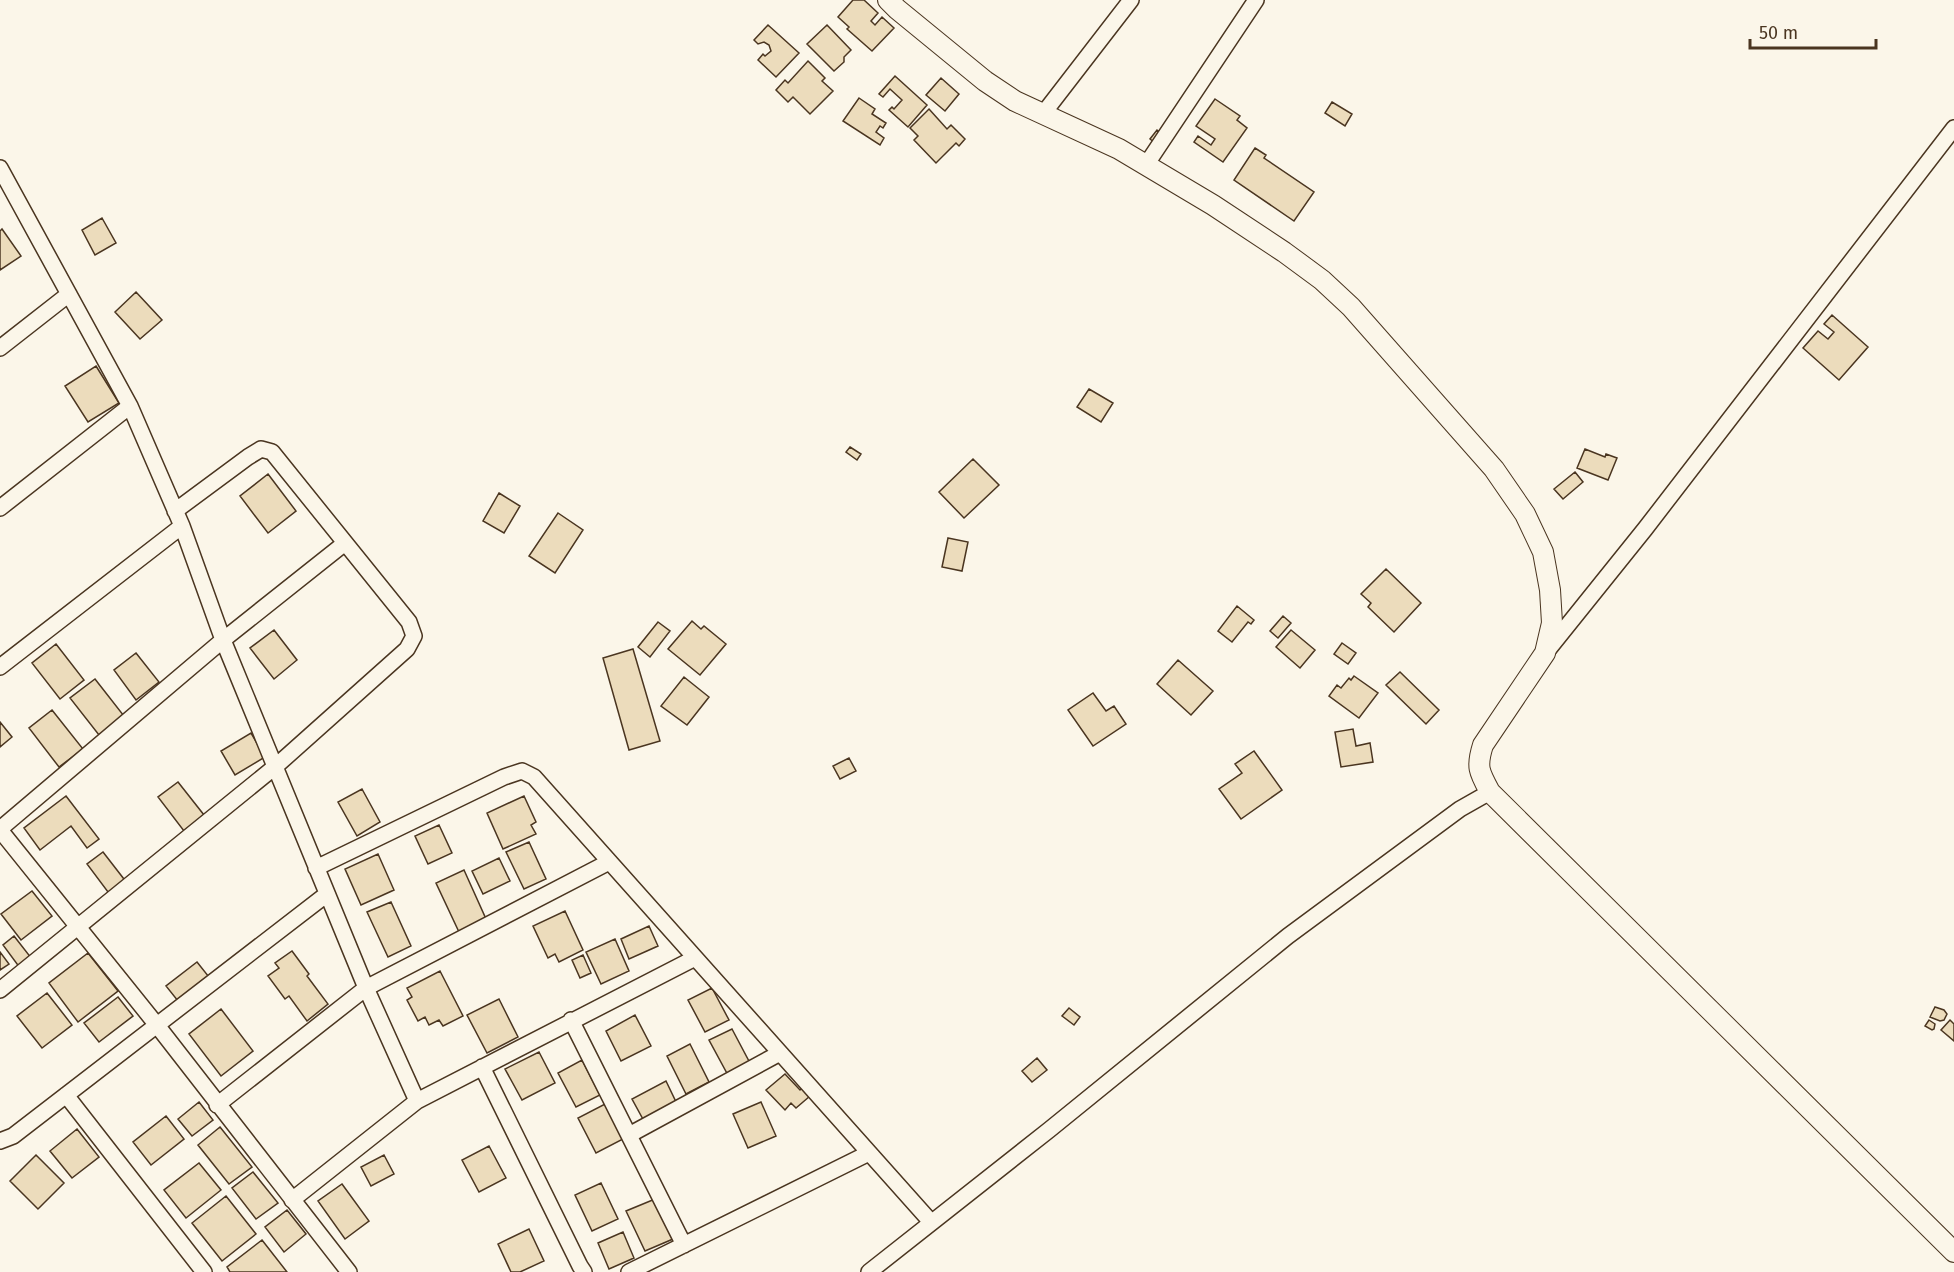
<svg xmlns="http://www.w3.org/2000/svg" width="1954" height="1272" font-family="'Fira Sans',sans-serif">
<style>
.building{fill:#ecdcbc;stroke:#4a3520;stroke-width:1.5}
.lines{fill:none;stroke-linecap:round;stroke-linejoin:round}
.minor-casing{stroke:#4a3520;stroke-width:18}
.tertiary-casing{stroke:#4a3520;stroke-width:22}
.minor{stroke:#fbf6e9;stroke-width:15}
.tertiary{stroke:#fbf6e9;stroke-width:20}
</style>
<rect width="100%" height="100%" fill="#fbf6e9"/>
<path class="building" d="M853 0H864L878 13 871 21 875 25 882 17 894 28 872 51 847 29 849 27 838 17Z
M768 25 799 53 776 77 758 60 763 54 765 56 771 51 769 45 764 42 758 44 754 40Z
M827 25 851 50 844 57V62L834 71 807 44Z
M808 61 825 78 822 81 833 91 810 114 793 97 788 102 776 90 785 80 788 83Z
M895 76 927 105 908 127 889 110 892 107 894 109 902 100 890 89 883 97 879 94Z
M941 78 959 94 945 111 926 95Z
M859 98 875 109 872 114 886 123 883 128 880 126 876 132 884 138 880 145 843 121Z
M1215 99 1240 116 1237 120 1247 128 1223 162 1194 142 1198 136 1211 145 1215 139 1196 126Z
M1332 102 1352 114 1345 126 1325 113Z
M929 109 947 129 951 125 965 139 959 146 956 143 936 163 914 140 918 136 910 128Z
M1157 130 1162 134 1155 143 1150 139Z
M1255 148 1266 155 1264 158 1314 192 1294 221 1234 180Z
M102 218 116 243 95 255 82 230Z
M2 229 21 256 0 270V231Z
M136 292 162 320 140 339 115 312Z
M1832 315 1868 347 1839 380 1803 348 1818 331 1828 339 1834 332 1824 324Z
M96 366 119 403 88 422 65 386Z
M1089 389 1113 403 1101 422 1077 407Z
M850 447 861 454 857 460 846 452Z
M1585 449 1605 457 1606 454 1617 458 1608 480 1577 468Z
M973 459 999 485 964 518 939 492Z
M1575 472 1583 482 1563 499 1554 489Z
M268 474 296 511 268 533 240 496Z
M499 493 520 506 504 533 483 521Z
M558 513 583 530 555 573 529 556Z
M948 538 968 542 962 571 942 567Z
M1386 569 1421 603 1394 632 1368 607 1371 603 1361 594Z
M1237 606 1254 620 1251 624 1248 622 1232 642 1218 631Z
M1283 616 1291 623 1278 638 1270 631Z
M692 621 701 629 704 626 726 644 700 675 668 649Z
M658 622 670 631 650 657 638 647Z
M274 630 297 660 274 679 250 648Z
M1291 630 1315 650 1300 668 1276 647Z
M1342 643 1356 653 1348 664 1334 654Z
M56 644 84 680 60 699 32 663Z
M633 649 660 741 629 750 603 658Z
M136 653 159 682 136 700 114 670Z
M1178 660 1213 691 1191 715 1157 684Z
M1400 672 1439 710 1426 724 1386 685Z
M1354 676 1378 693 1359 718 1329 696 1337 685 1341 688 1349 678 1351 680Z
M684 677 709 697 687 725 661 706Z
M95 679 124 716 99 735 70 698Z
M1093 693 1106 711 1114 706 1126 724 1093 746 1068 710Z
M52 710 83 749 59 767 29 728Z
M0 722 12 737 0 747Z
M1353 729 1356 746 1370 743 1373 762 1341 767 1335 732Z
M251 733 265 757 235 775 221 751Z
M1254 751 1282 790 1241 819 1219 789 1242 773 1235 764Z
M849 758 856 771 840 779 833 766Z
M178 782 204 815 184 831 158 797Z
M362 789 380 822 357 836 338 802Z
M66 796 99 839 87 848 71 826 40 850 24 828Z
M524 796 536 822 531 825 536 834 503 849 487 813Z
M439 825 452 853 428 864 415 836Z
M529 842 546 879 524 889 506 852Z
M103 852 127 883 111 896 87 864Z
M378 854 394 890 361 905 345 869Z
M499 858 510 881 483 894 472 871Z
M464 870 486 919 459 932 436 883Z
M32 891 52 916 21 940 1 914Z
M391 902 411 946 388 957 367 912Z
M565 911 583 950 559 962 555 954 548 958 533 926Z
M649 926 658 946 629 959 621 939Z
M14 936 32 959 20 968 3 945Z
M615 939 629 971 601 984 586 952Z
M292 951 309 974 307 976 328 1004 307 1021 289 996 285 999 268 976 279 968 275 963Z
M0 952 9 964 0 970Z
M88 953 118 991 78 1022 49 983Z
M583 955 591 973 580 978 572 960Z
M197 962 209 977 178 1001 166 986Z
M440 971 463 1016 443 1026 439 1020 429 1025 425 1017 418 1021 407 1000 412 997 407 988Z
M712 988 729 1020 705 1032 688 1000Z
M47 993 72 1025 42 1048 17 1016Z
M118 997 133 1016 99 1042 84 1023Z
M499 999 518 1037 487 1053 467 1015Z
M1935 1007 1944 1010 1947 1014 1944 1020 1940 1021 1930 1017Z
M1069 1008 1080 1017 1074 1025 1062 1016Z
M221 1009 253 1051 221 1076 189 1034Z
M635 1015 651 1046 621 1061 606 1031Z
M1929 1020 1935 1024 1934 1029 1932 1030 1925 1026Z
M1950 1020 1954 1024V1041L1941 1030Z
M732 1029 751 1065 729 1077 709 1040Z
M690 1044 709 1082 686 1094 667 1056Z
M539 1052 555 1083 522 1100 505 1069Z
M1037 1058 1047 1070 1032 1082 1022 1071Z
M582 1060 600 1095 576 1107 558 1073Z
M785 1074 800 1090 802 1088 810 1096 796 1108 791 1103 785 1110 766 1090Z
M666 1081 677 1104 644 1121 632 1099Z
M199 1102 213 1120 192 1136 178 1119Z
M761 1102 776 1136 748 1148 733 1114Z
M607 1103 625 1138 596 1153 578 1118Z
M166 1116 184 1139 151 1165 133 1142Z
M220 1127 252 1167 229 1184 198 1145Z
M77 1129 99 1157 72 1178 50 1151Z
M489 1146 506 1178 479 1192 462 1160Z
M36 1155 64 1183 38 1209 10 1181Z
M384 1155 394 1174 371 1186 361 1167Z
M199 1163 221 1190 186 1218 164 1190Z
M253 1172 278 1203 256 1219 232 1188Z
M601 1183 618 1219 592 1231 575 1195Z
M342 1184 369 1221 345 1239 318 1201Z
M226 1196 256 1234 222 1261 192 1223Z
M655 1199 673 1239 645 1251 626 1211Z
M287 1210 306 1234 284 1252 265 1227Z
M529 1229 544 1261 520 1272H511L498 1244Z
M623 1232 634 1258 609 1269 598 1243Z
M262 1240 287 1272H230L227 1267Z"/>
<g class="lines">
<defs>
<path id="minor" d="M1043 114 1131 0
M1146 165 1256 0
M0 168 130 406 182 526 223 640 366 988 417 1101
M0 348 69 294
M0 508 130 406
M1547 651 1645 529 1954 128
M0 667 182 526
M0 829 223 640 345 543
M0 830 156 1024 349 1272
M316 868 504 777 522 771 534 777 931 1222
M0 990 276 766 407 649 414 636 409 622 272 452 261 449 248 457 175 511
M571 1020 684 1245
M482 1067 580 1266 584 1272
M66 1095 204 1272
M217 1105 366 988 609 862
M629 1135 780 1053
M0 1141 13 1136 327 894
M292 1200 417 1101 695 958
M629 1272 869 1153
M869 1272 1049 1130 1288 936 1460 809 1490 792"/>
<path id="tertiary" d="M888 0 897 9 985 81 1015 101 1119 149 1213 205 1284 252 1322 280 1351 307 1494 469 1525 514 1543 552 1550 590 1552 623 1545 653 1483 745C1476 767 1479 772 1490 792L1954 1252"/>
</defs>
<use href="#minor" class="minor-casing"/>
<use href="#tertiary" class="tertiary-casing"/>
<use href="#minor" class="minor"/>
<use href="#tertiary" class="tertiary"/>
</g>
<path d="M1750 39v9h126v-9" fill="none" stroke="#4a3520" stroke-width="3"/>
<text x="1759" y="39" font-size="18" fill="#4a3520" stroke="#fbf6e9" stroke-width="4.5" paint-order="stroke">50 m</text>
</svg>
